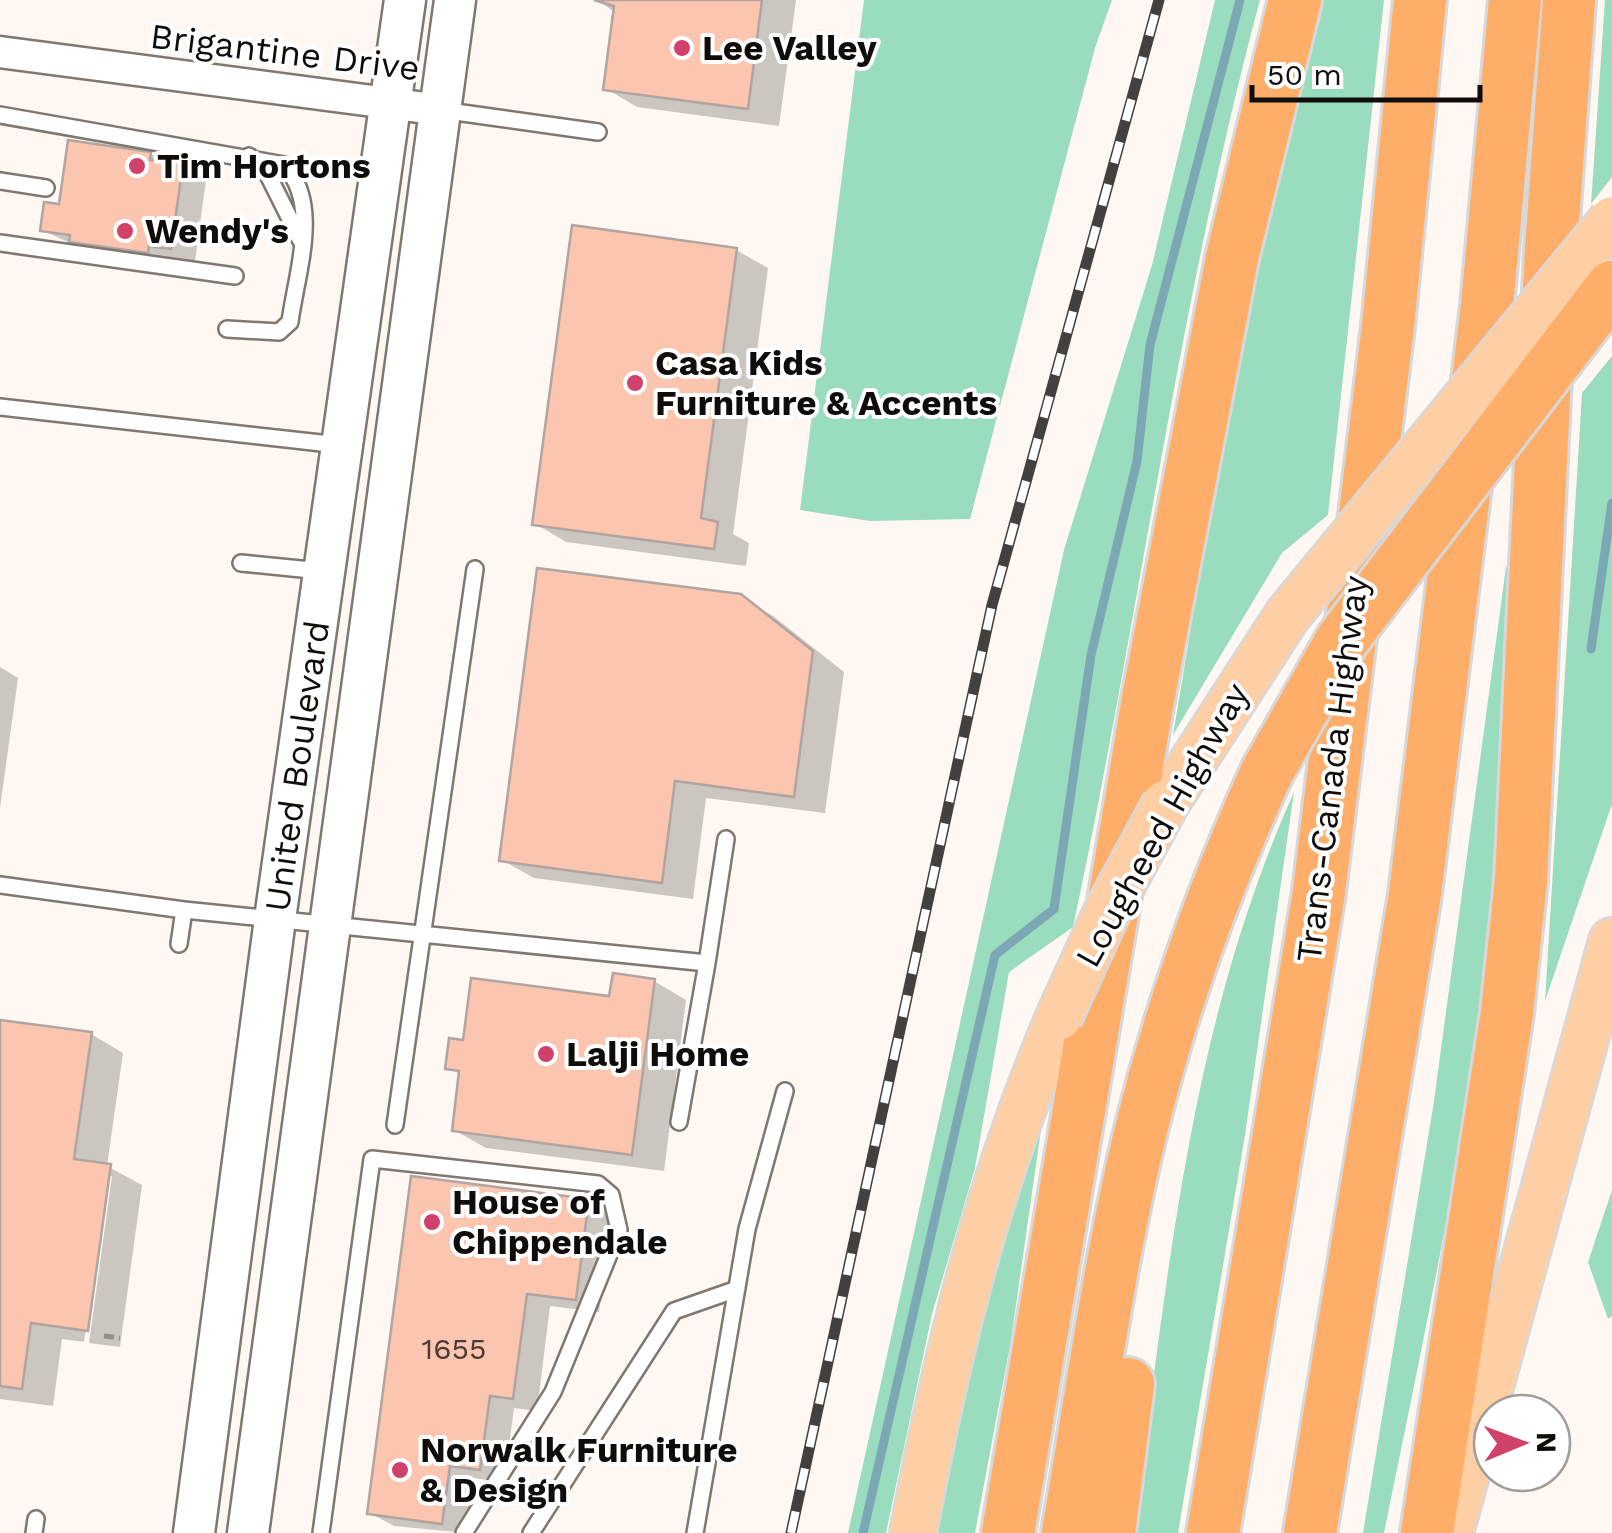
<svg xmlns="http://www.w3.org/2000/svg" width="1612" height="1533" font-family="'Work Sans',sans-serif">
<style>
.green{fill:#9adcbe}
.shadow{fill:#0003}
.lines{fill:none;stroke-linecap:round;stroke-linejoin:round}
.stream{stroke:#7ca7b5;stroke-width:9}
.building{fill:#fcc5b0;stroke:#b0a5a1;stroke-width:2.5}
.lane-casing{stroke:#7f7871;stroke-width:20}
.street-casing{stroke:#7f7871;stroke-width:35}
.secondary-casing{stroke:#7f7871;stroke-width:45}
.primary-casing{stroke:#d9d8d8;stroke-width:50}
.highway-casing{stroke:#d9d8d8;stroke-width:58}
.path{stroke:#938e89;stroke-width:5;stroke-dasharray:10 5;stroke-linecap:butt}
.lane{stroke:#fff;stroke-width:15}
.street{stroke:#fff;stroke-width:30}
.secondary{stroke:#fff;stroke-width:40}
.primary{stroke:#fecea5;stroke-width:45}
.highway{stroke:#feae69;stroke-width:52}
.rail-casing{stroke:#44403d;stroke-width:11}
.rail{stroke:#fff;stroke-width:8;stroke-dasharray:22;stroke-linecap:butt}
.primary-bridge-casing{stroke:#d9d8d8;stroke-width:50;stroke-linecap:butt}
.highway-bridge-casing{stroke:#d9d8d8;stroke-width:58;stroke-linecap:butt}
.primary-bridge{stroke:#fecea5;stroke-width:45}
.highway-bridge{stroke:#feae69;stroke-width:52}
.poi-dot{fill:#d1426b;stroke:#fff;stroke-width:4}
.labels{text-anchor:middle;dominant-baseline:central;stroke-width:8;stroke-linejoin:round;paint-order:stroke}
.number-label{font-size:30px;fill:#4a3a34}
.poi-label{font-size:35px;font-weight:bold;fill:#0f0c0a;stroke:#fff;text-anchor:start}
.street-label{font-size:35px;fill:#0f0c0a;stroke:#fff}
</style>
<rect width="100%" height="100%" fill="#fff8f2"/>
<path class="green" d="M864 0H1112L1095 48 970 519 870 521 800 510Z
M1215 0H1260C1178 305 1139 619 1073 927L1009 972 975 1168 932 1314 886 1533H848L1064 550 1152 265Z
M1320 0H1384L1328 515 1282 553 1173 735 1247 292Z
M1605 0H1612V177L1591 204Z
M1612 356V804L1545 1001 1582 393Z
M1506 567 1513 568C1505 711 1499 855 1481 997 1459 1178 1420 1355 1384 1533H1363L1434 1101Z
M1294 792 1245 1135 1178 1533H1133C1168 1279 1188 1028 1294 792Z
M1042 1123 1011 1340 975 1533H935L986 1300Z
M1612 1190V1316L1608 1319 1588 1262Z"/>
<path class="shadow" d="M796 0 779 126 637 107 605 88 616 13 597 0Z
M150 154 206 180 195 261 172 258 171 265 95 255 42 230 61 207Z
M736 250 768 268 733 534 749 543 746 566 566 542 534 523Z
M740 597 773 616 844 672 825 813 706 798 693 899 534 878 502 860Z
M0 667 18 678 0 808Z
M654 981 686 1000 664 1171 486 1148 454 1130 461 1075 448 1067 465 1043Z
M0 1022 91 1034 123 1053 107 1166 142 1185 120 1347 89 1343 112 1176H107L84 1342 62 1339 53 1406 0 1399Z
M588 1202 612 1216 599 1312 550 1306 537 1411 514 1408 504 1482 473 1478 466 1533 394 1526 370 1513Z"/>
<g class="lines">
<path class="stream" d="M1591 649 1612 503
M863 1533 995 955 1054 909 1091 655 1137 461 1150 345 1240 0"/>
</g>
<path class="building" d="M594 0H762L748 109 603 90 614 6Z
M68 140 151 152 150 160 183 164 171 249 149 246 148 253 69 242 70 235 40 231 44 202 59 204Z
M572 225 737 248 701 518 718 522 714 549 532 525Z
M537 568 741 594 813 651 794 797 675 781 662 883 499 861Z
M613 973 655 979 632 1155 452 1131 459 1071 445 1069 449 1038 463 1040 471 978 609 996Z
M0 1020 92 1032 74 1159 111 1164 88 1331 31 1323 22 1389 0 1386Z
M411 1176 589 1199 576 1300 527 1294 513 1399 490 1396 480 1470 450 1466 442 1524 367 1514Z"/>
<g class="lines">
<defs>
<path id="lane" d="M441 110 598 132
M0 115 284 165C322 204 296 274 290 322L279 332 227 329
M249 156 266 171 301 241
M0 181 46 188
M0 243 235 276
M0 407 339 445
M241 563 321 571
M0 885 184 910 707 963 726 839
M179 944 184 910
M679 1122 707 963
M395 1125 475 569
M34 1533 36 1519
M321 1533 372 1159 598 1184 611 1195 619 1230 553 1392 464 1533
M531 1533 674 1311 737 1289
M695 1533 747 1229 785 1091"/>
<path id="street" d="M0 52 441 110"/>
<path id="secondary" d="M194 1533 275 919 405 0
M248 1533 455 0"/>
<path id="primary" d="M1166 803 1287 616
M913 1533C948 1349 985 1191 1059 1017
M1450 1533 1612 941"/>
<path id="highway" d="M1008 1533 1147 705 1232 258 1295 0
M1068 1533C1091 1399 1109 1262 1141 1130 1171 1008 1215 886 1267 772
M1109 1533 1128 1384
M1213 1533 1319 892 1388 326 1420 0
M1310 1533 1415 894 1487 306 1515 0
M1427 1533 1507 1013 1521 880 1551 249 1569 0"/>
</defs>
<use href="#lane" class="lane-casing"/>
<use href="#street" class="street-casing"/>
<use href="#secondary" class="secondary-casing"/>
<use href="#primary" class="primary-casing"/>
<use href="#highway" class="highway-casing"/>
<path class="path" d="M104 1336 120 1338"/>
<use href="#lane" class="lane"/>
<use href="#street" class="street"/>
<use href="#secondary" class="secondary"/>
<use href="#primary" class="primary"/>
<use href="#highway" class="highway"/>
<defs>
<path id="rail" d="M791 1533 992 605 1159 0"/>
</defs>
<use href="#rail" class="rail-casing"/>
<use href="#rail" class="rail"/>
<defs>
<path id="primary-bridge" d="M1287 616 1612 220
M1059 1017 1106 914 1166 803"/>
<path id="highway-bridge" d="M1267 772 1342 640 1612 287"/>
</defs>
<use href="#primary-bridge" class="primary-bridge-casing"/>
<use href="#highway-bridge" class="highway-bridge-casing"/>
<use href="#primary-bridge" class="primary-bridge"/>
<use href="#highway-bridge" class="highway-bridge"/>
</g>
<g class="poi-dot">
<circle cx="682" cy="48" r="10"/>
<circle cx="137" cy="166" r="10"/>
<circle cx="125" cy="231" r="10"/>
<circle cx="635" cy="383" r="10"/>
<circle cx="546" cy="1054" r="10"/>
<circle cx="432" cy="1222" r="10"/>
<circle cx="400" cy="1470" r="10"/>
</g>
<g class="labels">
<g class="number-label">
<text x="454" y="1348">1655</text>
</g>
<g class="poi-label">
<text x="702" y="48">Lee Valley</text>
<text x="157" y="166">Tim Hortons</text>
<text x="145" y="231">Wendy's</text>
<text x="655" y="363">Casa Kids<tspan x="655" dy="40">Furniture &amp; Accents</tspan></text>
<text x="566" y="1054">Lalji Home</text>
<text x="452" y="1202">House of<tspan x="452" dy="40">Chippendale</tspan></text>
<text x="420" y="1450">Norwalk Furniture<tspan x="420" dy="40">&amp; Design</tspan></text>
</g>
<g class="street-label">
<text transform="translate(285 52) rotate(7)">Brigantine Drive</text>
<text transform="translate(297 766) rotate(-82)">United Boulevard</text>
<text transform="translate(1332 769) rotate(-83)">Trans-Canada Highway</text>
<text transform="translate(1162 825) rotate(-61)">Lougheed Highway</text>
</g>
</g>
<g transform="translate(1522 1443) rotate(89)"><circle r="48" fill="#ffffff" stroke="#9f9e9d" stroke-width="2.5"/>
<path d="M0-8L18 38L0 25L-18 38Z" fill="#d1426b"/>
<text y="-15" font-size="28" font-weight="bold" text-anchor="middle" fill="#0f0c0a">N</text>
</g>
<path d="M1252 85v15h228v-15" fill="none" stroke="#0f0c0a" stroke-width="5"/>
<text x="1267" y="85" font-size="30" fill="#0f0c0a" stroke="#ffffff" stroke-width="8" paint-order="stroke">50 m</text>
</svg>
